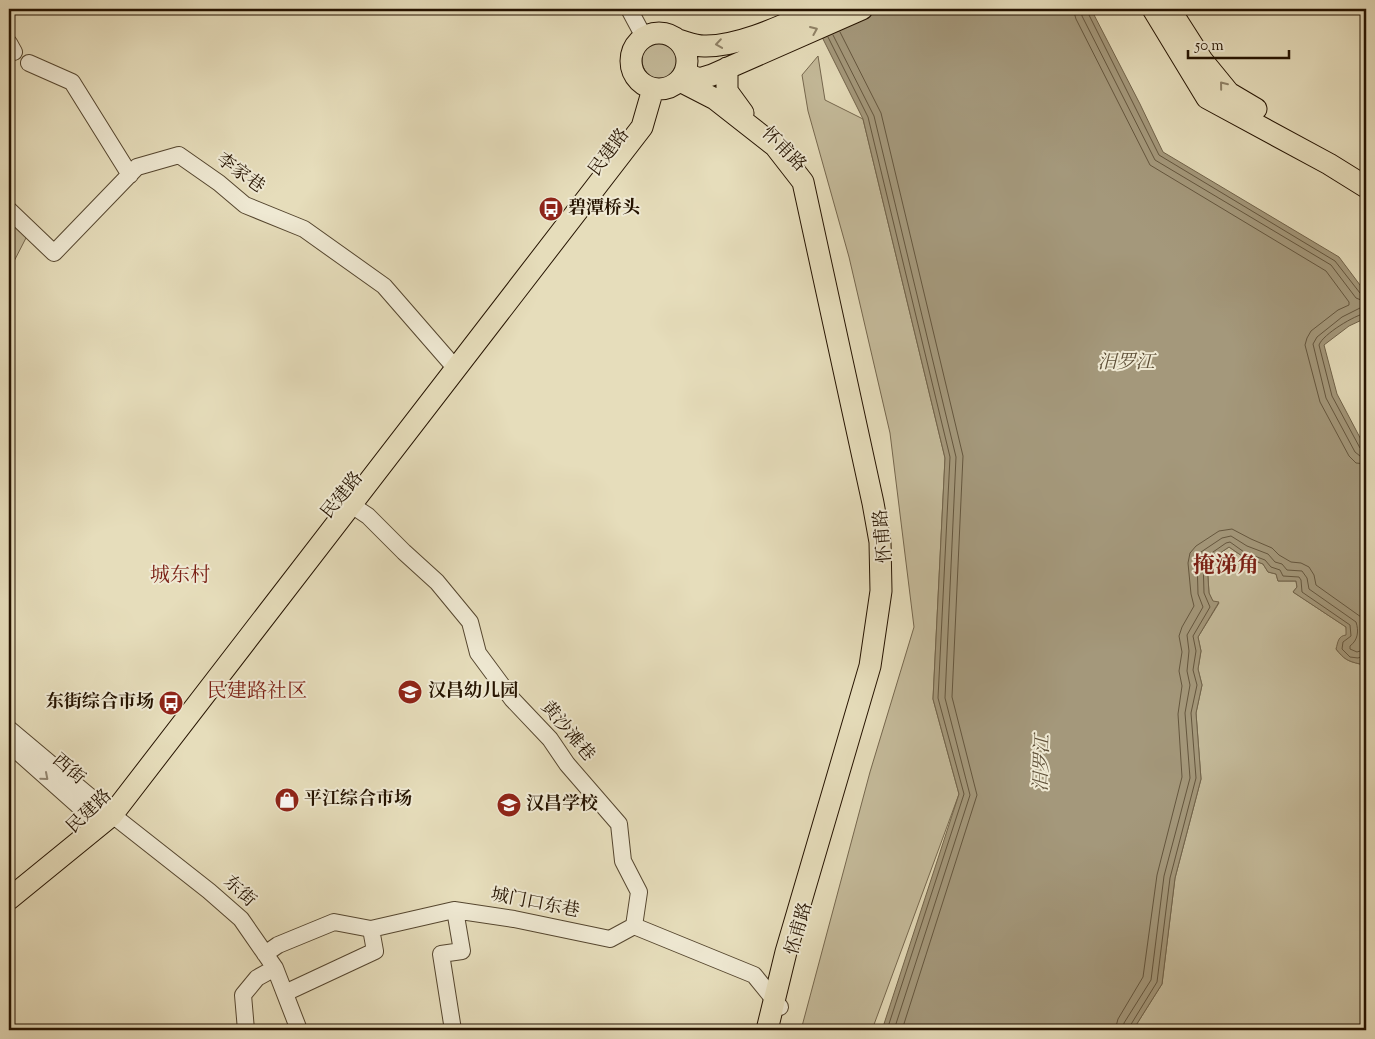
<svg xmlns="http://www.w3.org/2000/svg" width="1375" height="1039" font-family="'Sorts Mill Goudy','Noto Serif SC',serif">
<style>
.green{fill:#c5bb9b;stroke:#75674e}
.water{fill:#a4987b;stroke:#71634a}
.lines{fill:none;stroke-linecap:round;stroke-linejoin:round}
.shore{stroke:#64563e;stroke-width:1}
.minor-casing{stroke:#55462f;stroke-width:18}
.major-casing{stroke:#251300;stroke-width:23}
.minor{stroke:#efe9d3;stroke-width:16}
.major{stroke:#e6ddbb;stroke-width:21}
.oneway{stroke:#8f8267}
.oneway2{stroke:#948974}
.labels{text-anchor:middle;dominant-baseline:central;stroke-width:4;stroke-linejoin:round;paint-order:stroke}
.street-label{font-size:18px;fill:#251300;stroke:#efe9d3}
.poi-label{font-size:18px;font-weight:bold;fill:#251300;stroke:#efe9d3;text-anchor:start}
.water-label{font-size:19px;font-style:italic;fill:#5e4f37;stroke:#efe9d3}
.quarter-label{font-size:20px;fill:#7a1f14;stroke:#efe9d3}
.district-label{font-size:22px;font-weight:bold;fill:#7a1f14;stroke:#efe9d3}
</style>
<rect width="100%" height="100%" fill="#e6ddbb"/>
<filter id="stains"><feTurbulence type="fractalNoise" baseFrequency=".004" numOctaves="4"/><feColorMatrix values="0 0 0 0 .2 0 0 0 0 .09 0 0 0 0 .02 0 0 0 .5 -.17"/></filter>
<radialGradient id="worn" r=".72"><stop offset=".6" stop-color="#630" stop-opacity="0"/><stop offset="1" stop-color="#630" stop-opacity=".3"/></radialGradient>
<path class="green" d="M642 60a19 19 0 1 1 38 0a19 19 0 1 1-38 0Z
M818 56 825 100 863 119 945 458 933 699 959 794 872 1030H801L870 772 914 627 890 433 849 257 808 111 802 75Z
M9 220 27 236 9 271Z
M1229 547 1242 556 1263 564 1268 572 1276 574 1278 581H1296L1297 587 1293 592 1346 627 1347 635 1336 649C1344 659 1347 661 1360 664L1366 659V1030H1133L1162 984 1175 878 1201 779 1196 713 1202 685 1198 669 1201 651 1198 637 1219 603 1213 602 1209 593 1207 562Z"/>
<path class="water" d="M808 9H1091L1140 104 1163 152 1339 257 1366 293V318L1349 326 1324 345 1337 394 1366 449V659L1360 664C1347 661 1344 659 1336 649 1338 642 1338 636 1346 635V627L1293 592 1297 587 1296 581H1278L1276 574 1268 572 1263 564 1242 556 1229 547 1207 562 1209 593 1213 601 1219 602 1198 637 1201 651 1198 669 1202 685 1196 713 1201 779 1175 878 1162 984 1133 1030H882L959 794 933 699 945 458 863 119Z"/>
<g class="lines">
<path class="shore" d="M1073 9 1076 19 1150 165 1326 271 1349 302V305L1338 310 1311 331 1307 338 1305 345 1320 402 1349 456 1356 463 1366 464
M1081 9 1082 16 1155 160 1331 265 1356 298 1366 302
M1087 9 1088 13 1159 155 1335 261 1360 293 1366 295
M840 32 881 113 963 456 952 697 977 795 902 1030
M833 35 874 116 956 457 945 698 970 795 894 1030
M828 37 868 117 950 457 938 698 964 794 887 1030
M1366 307 1360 308 1342 317 1317 337 1313 344 1326 398 1355 452 1360 456 1366 457
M1366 313C1355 315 1323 334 1319 345L1332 396 1360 448 1366 451
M1115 1030 1118 1019 1143 977 1157 875 1182 777 1178 714 1182 686 1179 671 1182 652 1179 636 1182 627 1194 606 1191 594 1188 563 1190 553 1196 546 1219 531 1232 529 1251 539 1272 548 1279 555 1291 562 1301 563 1309 567 1314 575 1316 585 1361 617 1365 626V640L1366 642
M1123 1030 1124 1023 1151 980 1164 876 1190 778 1185 713 1190 685 1187 671 1189 651 1187 635 1203 607 1198 594 1197 558 1201 552 1222 538 1231 536 1247 546 1268 554 1275 562 1282 564 1287 570 1302 571 1307 578 1309 589 1356 622C1359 631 1358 640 1350 646V649L1357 652 1366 649
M1129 1030 1130 1026 1157 982 1170 878 1196 778 1191 713 1197 685 1193 670 1196 651 1193 636 1210 607 1204 593 1203 559 1226 543 1230 542 1244 552 1265 560 1271 567 1280 570 1283 576 1299 577 1301 580 1302 592 1350 625 1351 636 1343 642 1342 649 1350 657 1358 658 1366 655"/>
<defs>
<path id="minor" d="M629 9 644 37
M9 43 14 52
M29 63 72 82 130 175
M9 210 54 253 137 167 179 155 219 183 245 205 304 229 384 286 451 363
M341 498 368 516 404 552 437 582 470 622 478 653 512 699 550 739 567 764 619 824 623 861 639 892 634 926
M9 729 101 806 209 891 241 919 275 968 299 1030
M9 744 90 816 100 827
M265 954 278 945 334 922 371 929 454 910 514 919 610 939 634 926 754 975 780 1007
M285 993 375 951 371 929
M246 1030 243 995 257 978 275 968
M453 1030 441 954 462 951 455 910"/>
<path id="major" d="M1153 9 1207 98 1329 164 1366 187
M1172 13 1202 60 1229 93 1256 109
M631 61a28 28 0 1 1 56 0a28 28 0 1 1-56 0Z
M678 40C686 42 695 46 704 46 740 47 788 23 820 9
M727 68V91L743 113
M685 73 699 79 712 75 862 9
M680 81 715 99 775 146 803 182 873 503 880 542 881 591 870 666 786 952 767 1030
M9 899 112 815 642 127 653 89"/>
</defs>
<use href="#minor" class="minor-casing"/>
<use href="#major" class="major-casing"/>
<use href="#minor" class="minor"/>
<use href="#major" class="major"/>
</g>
<defs><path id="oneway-chevron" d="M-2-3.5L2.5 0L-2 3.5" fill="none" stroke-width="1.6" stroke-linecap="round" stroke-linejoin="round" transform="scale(1.25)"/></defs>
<g class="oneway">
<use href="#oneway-chevron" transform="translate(814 30) rotate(-23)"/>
<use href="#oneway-chevron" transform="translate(719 44) rotate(172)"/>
<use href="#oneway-chevron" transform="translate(1223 85) rotate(-129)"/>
</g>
<use class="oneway2" href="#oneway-chevron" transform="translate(45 777) rotate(41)"/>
<defs>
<symbol id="bus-disc" viewBox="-11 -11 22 22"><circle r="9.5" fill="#8f2418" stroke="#efe9d3"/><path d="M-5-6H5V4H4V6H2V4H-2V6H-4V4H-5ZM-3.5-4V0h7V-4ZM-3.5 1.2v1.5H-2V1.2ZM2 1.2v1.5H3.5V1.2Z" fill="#fff"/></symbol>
<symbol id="school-disc" viewBox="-11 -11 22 22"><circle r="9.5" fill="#8f2418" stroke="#efe9d3"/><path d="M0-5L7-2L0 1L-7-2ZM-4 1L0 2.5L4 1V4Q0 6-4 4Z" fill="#fff"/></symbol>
<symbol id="shop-disc" viewBox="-11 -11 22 22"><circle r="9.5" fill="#8f2418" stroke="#efe9d3"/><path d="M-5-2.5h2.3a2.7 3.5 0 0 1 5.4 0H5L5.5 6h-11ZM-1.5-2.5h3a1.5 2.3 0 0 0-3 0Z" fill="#fff"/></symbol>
</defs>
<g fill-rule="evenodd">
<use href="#bus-disc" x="537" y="195" width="28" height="28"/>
<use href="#school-disc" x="396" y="678" width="28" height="28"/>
<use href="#bus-disc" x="157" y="689" width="28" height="28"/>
<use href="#shop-disc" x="273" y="786" width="28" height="28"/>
<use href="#school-disc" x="495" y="791" width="28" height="28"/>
</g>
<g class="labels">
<g class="street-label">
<text transform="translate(783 150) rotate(45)">怀甫路</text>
<text transform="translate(610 153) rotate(-53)">民建路</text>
<text transform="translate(240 174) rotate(36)">李家巷</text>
<text transform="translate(343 496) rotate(-51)">民建路</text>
<text transform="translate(884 536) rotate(-95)">怀甫路</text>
<text transform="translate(567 732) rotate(50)">黄沙滩巷</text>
<text transform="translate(68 770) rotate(41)">西街</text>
<text transform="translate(90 812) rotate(-44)">民建路</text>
<text transform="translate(239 892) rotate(43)">东街</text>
<text transform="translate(535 904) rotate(11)">城门口东巷</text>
<text transform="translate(800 929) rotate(-74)">怀甫路</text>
</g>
<g class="poi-label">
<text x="568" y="209">碧潭桥头</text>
<text x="428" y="692">汉昌幼儿园</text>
<text x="154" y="703" text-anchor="end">东街综合市场</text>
<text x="304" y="800">平江综合市场</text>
<text x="526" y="805">汉昌学校</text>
</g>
<g class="water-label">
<text x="1126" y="363">汨罗江</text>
<text transform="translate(1043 763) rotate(-88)">汨罗江</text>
</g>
<g class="quarter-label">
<text x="180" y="576">城东村</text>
<text x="257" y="692">民建路社区</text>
</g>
<g class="district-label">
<text x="1226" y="567">掩涕角</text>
</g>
</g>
<rect width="1375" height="1039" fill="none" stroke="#e6ddbb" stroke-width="30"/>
<rect x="10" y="10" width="1355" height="1019" fill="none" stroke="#251300" stroke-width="2.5"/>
<rect x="15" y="15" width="1345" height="1009" fill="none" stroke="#251300"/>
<path d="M1188 50v8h101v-8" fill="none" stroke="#251300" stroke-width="2.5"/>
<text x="1195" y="50" font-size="15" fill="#251300" stroke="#efe9d3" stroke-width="4" paint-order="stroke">50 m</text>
<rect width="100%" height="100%" filter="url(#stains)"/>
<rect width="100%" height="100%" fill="url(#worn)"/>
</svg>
